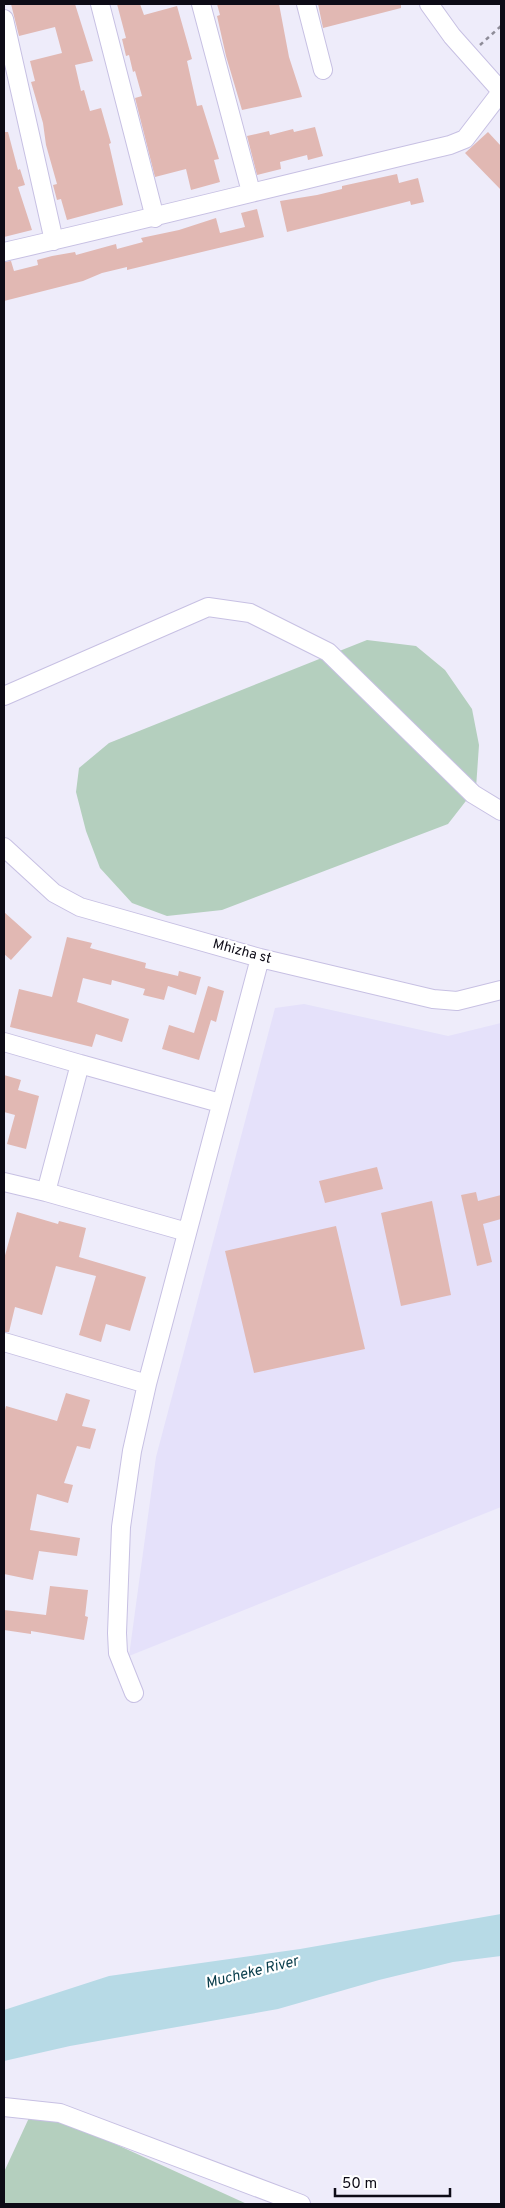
<svg xmlns="http://www.w3.org/2000/svg" width="505" height="2208" font-family="Overpass,sans-serif">
<style>
.built{fill:#e5e1fa}
.green{fill:#b4cfbe}
.water{fill:#b7dae6}
.building{fill:#e1b8b3}
.lines{fill:none;stroke-linecap:round;stroke-linejoin:round}
.minor-casing{stroke:#c7c0e3;stroke-width:20}
.path{stroke:#8e8c98;stroke-width:2.5;stroke-dasharray:4 4;stroke-linecap:butt}
.minor{stroke:#fff;stroke-width:18}
.labels{text-anchor:middle;dominant-baseline:central;stroke-width:4.5;stroke-linejoin:round;paint-order:stroke}
.street-label{font-size:14px;fill:#0d0b16;stroke:#fff}
.water-label{font-size:15px;font-style:italic;fill:#083c4a;stroke:#fff}
</style>
<rect width="100%" height="100%" fill="#eeecfa"/>
<path class="built" d="M304 1004 448 1036 501 1023V1507L129 1656 156 1457 275 1008Z"/>
<path class="green" d="M367 640 416 646 445 670 472 709 479 745 476 788 448 824 222 910 167 916 132 903 100 868 86 831 76 792 79 768 109 743Z
M34 2107 247 2204H4V2172Z"/>
<path class="water" d="M501 1914V1956L453 1962 379 1980 278 2009 70 2046 4 2061V2010L109 1976 300 1949Z"/>
<path class="building" d="M11 4H75L93 61 75 65 81 91 84 90 90 111 101 108 111 143 109 144 123 205 67 220 61 199 57 200 53 185 57 184 46 145 43 123 31 82 35 81 30 61 62 53 55 27 19 36Z
M117 4H140L144 15 177 6 192 59 187 61 197 106 202 105 219 159 214 160 220 182 191 190 186 169 155 177 135 98 142 96 135 71 133 72 129 55 126 56 122 39 126 38Z
M217 4H279L289 57 302 97 242 110 226 56 217 16 220 15Z
M318 4H401V8L323 28Z
M315 127 323 156 308 160 307 155 280 162 281 169 257 175 247 136 269 131 270 135 293 129 294 132Z
M4 132H8L18 170 20 169 25 185 18 187 32 230 4 237Z
M488 132 501 146V190L465 153Z
M397 174 399 183 418 178 424 202 411 205 410 201 287 232 280 201 317 195 342 189V186Z
M257 209 264 237 127 270V267L102 273 83 281 4 301V262L11 261 14 271 38 265 37 260 52 256 75 252 76 255 116 244 117 249 143 242 141 238 179 230 216 218 220 233 245 227 241 213Z
M4 912 32 937 11 960 4 954Z
M67 937 92 943 90 948 146 963 145 968 178 976 179 971 201 977 196 995 168 986 164 1000 143 995 145 989 112 980 111 985 83 978 77 1002 129 1019 122 1042 96 1034 92 1047 10 1027 19 989 52 997Z
M208 986 224 991 216 1022 211 1020 199 1060 162 1049 169 1025 194 1033Z
M4 1075 21 1080 18 1090 39 1096 26 1149 7 1144 15 1115 4 1112Z
M377 1167 383 1189 325 1203 319 1181Z
M476 1192 478 1201 501 1195V1219L483 1224 492 1262 477 1266 461 1195Z
M432 1201 451 1295 401 1306 381 1213Z
M17 1212 58 1224 59 1221 86 1228 79 1257 146 1277 130 1331 106 1324 101 1342 79 1335 96 1276 56 1266 42 1315 15 1307 9 1332H4V1259Z
M336 1226 365 1349 254 1373 225 1251Z
M66 1393 90 1400 82 1426 96 1429 90 1449 77 1446 64 1483 73 1485 68 1503 37 1494 30 1530 80 1538 77 1556 39 1551 33 1580 4 1574V1415L6 1406 57 1421Z
M50 1586 88 1590 85 1616 88 1617 84 1640 31 1631V1634L4 1630V1610L46 1615Z"/>
<g class="lines">
<defs>
<path id="minor" d="M100 4 155 218
M201 4 251 192
M306 4 323 70
M429 4 452 36 501 91
M4 19 54 241
M4 252C153 218 301 180 450 145L465 139 501 92
M4 696 208 607 250 613 328 652 473 794 501 811
M4 847 54 893 80 907 260 958 433 999 457 1001 501 990
M4 1042 80 1064 46 1192 4 1182
M80 1064 220 1103
M46 1192 187 1232
M4 1342 147 1384
M134 1693 118 1653 117 1633 121 1527 132 1451 147 1384 260 958
M4 2107 60 2113 301 2204"/>
</defs>
<use href="#minor" class="minor-casing"/>
<path class="path" d="M480 45 501 26"/>
<use href="#minor" class="minor"/>
</g>
<g class="labels">
<g class="street-label">
<text transform="translate(242 952) rotate(15)">Mhizha st</text>
</g>
<g class="water-label">
<text transform="translate(252 1973) rotate(-14)">Mucheke River</text>
</g>
</g>
<rect width="505" height="2208" fill="none" stroke="#0d0b16" stroke-width="10"/>
<path d="M335 2188v8h115v-8" fill="none" stroke="#0d0b16" stroke-width="2.5"/>
<text x="342" y="2188" font-size="15" fill="#0d0b16" stroke="#ffffff" stroke-width="4" paint-order="stroke">50 m</text>
</svg>
